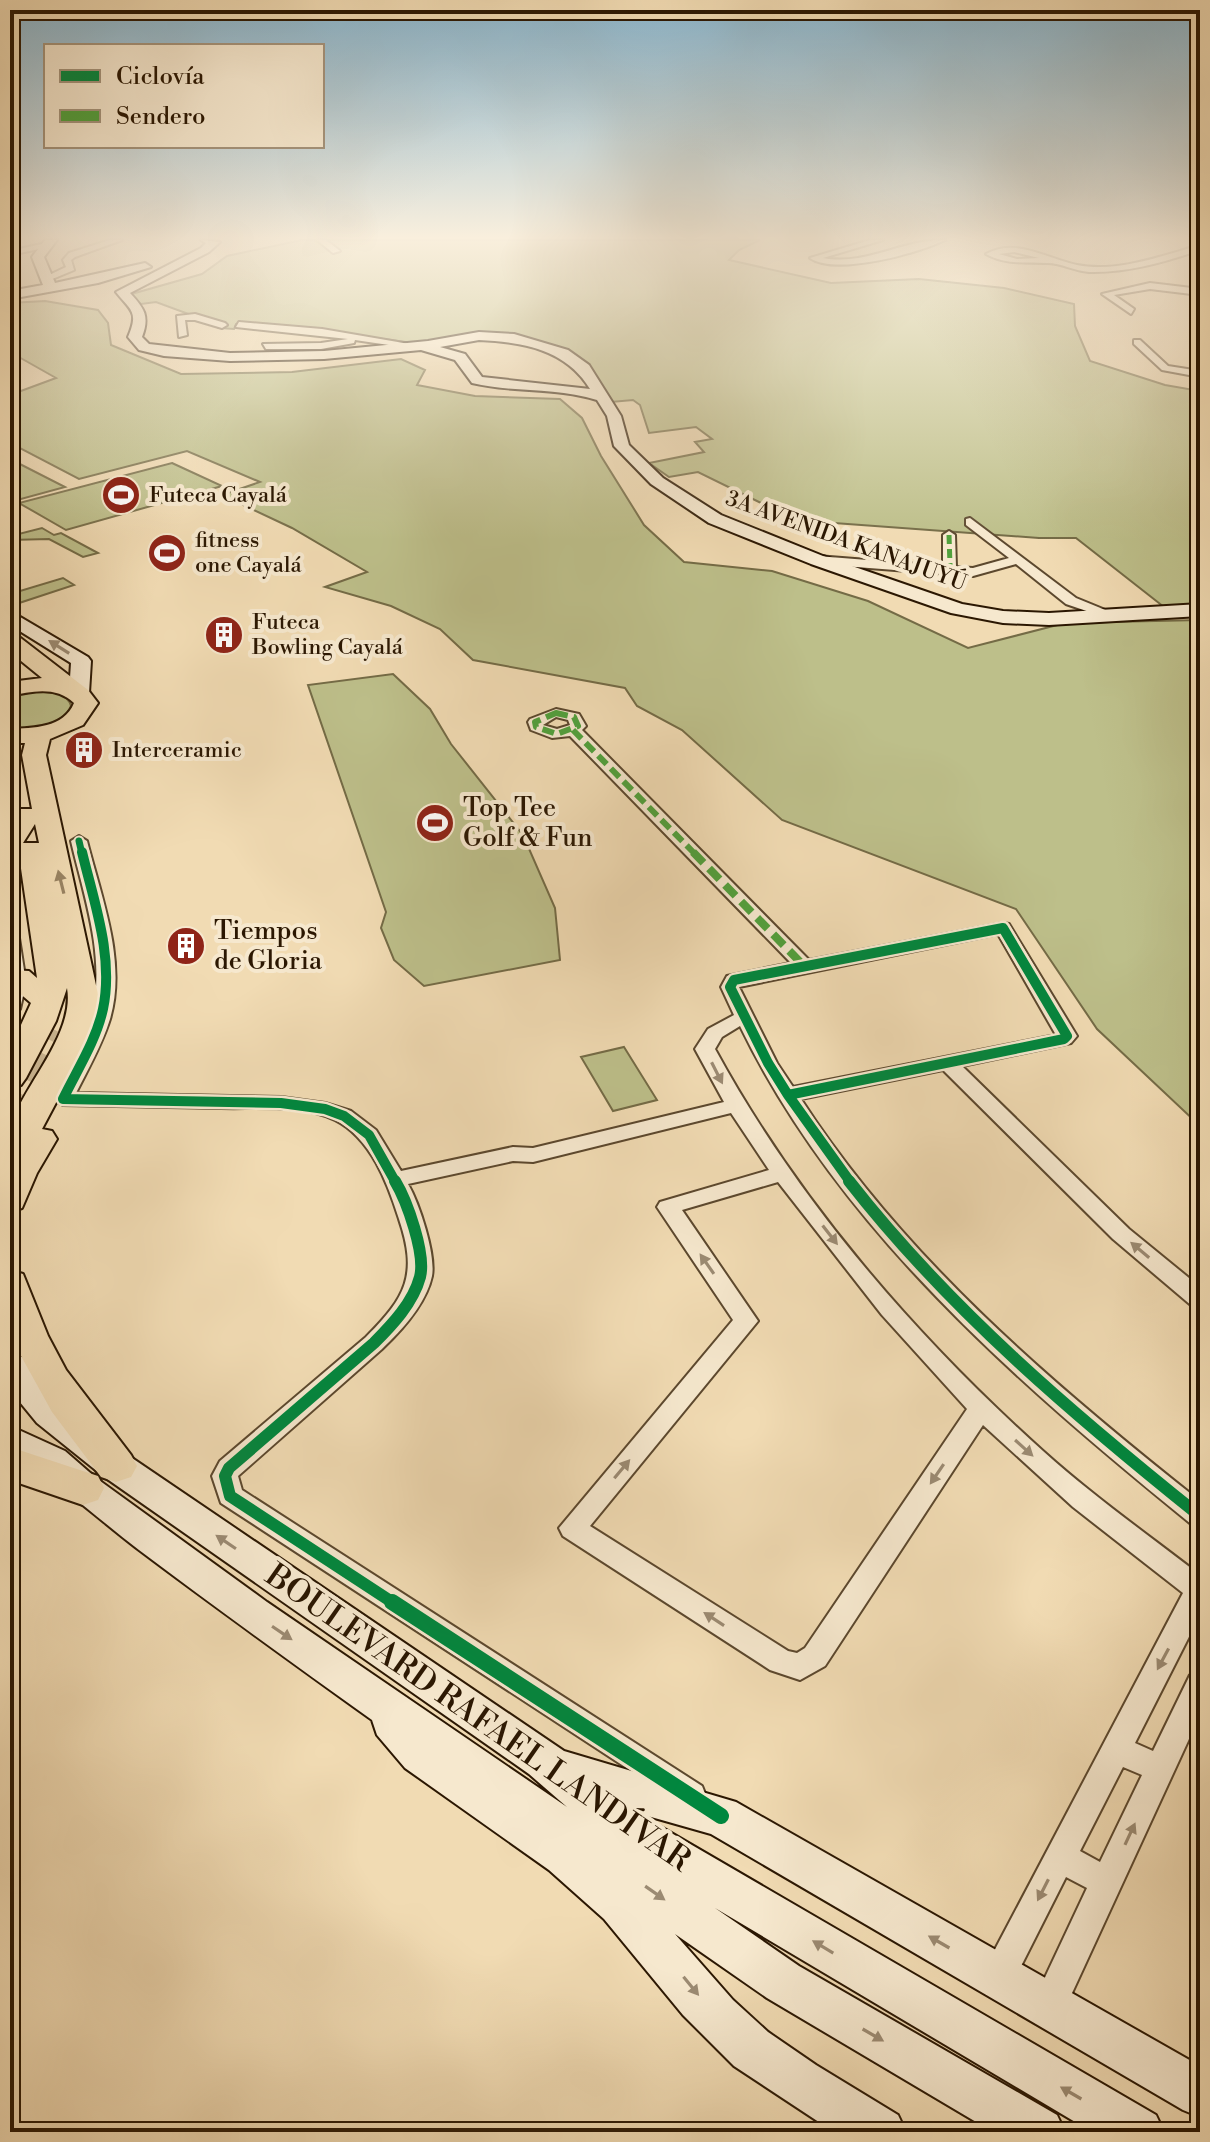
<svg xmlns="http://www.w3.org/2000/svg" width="1210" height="2142" font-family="'Libre Bodoni',serif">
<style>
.green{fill:#bdbf8a;stroke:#746b46;stroke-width:2}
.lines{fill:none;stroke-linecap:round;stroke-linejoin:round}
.primary-tunnel{stroke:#c9b490;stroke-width:31;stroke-dasharray:31 15;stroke-linecap:butt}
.street-casing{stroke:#5c482e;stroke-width:4}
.secondary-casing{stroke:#2b1702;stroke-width:4}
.primary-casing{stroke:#2b1702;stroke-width:4}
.street{fill:#f6e8ce;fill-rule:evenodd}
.secondary{fill:#f6e8ce;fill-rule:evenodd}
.primary{fill:#f1dbb3;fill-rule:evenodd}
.quiet-far2{stroke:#51a13d;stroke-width:5;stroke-dasharray:9 5;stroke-linecap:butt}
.quiet-far1{stroke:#51a13d;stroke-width:6;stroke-dasharray:12 6;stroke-linecap:butt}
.quiet{stroke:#51a13d;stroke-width:8;stroke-dasharray:15 8;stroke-linecap:butt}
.cycleway-far3-casing{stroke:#f6e8ce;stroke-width:11}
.cycleway-far2-casing{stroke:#f6e8ce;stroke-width:15}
.cycleway-far1-casing{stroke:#f6e8ce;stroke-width:17}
.cycleway-casing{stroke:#f6e8ce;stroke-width:21}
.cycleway-far3{stroke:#00873e;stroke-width:7}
.cycleway-far2{stroke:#00873e;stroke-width:10}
.cycleway-far1{stroke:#00873e;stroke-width:12}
.cycleway{stroke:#00873e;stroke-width:16}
.oneway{fill:#9b8a72}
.oneway2{fill:#988363}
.labels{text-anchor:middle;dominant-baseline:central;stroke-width:8;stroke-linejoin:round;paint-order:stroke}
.far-poi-label{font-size:22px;fill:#2b1702;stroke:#f6e8ce;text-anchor:start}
.far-street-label{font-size:22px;fill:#2b1702;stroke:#f6e8ce}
.poi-label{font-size:26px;fill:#2b1702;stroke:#f6e8ce;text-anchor:start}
.near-street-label{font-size:32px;fill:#2b1702;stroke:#f6e8ce}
</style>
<rect width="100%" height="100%" fill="#f1dbb3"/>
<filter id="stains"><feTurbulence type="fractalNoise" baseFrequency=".0025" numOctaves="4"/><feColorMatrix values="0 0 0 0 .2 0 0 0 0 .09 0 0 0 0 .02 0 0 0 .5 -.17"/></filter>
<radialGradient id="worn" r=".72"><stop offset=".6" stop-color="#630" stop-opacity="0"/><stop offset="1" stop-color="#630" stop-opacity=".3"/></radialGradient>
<path class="green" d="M302 240H760L739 250 729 260 831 283 919 279 1004 288 1074 304 1075 326 1090 361 1165 385 1200 391V515L1193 516 1200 525V605L1164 607 1076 538H1039L834 523 761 503 698 472 669 477 649 463 704 452 695 442 712 439 696 427 649 433 640 405 633 400 611 402 583 361 497 334 413 343 310 329 236 324 234 329 219 328 221 326 156 302 141 304 128 295 202 274 227 256Z
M45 301 98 310 108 323 111 345 181 374 292 372 401 359 425 370 417 385 475 396 560 399 582 418 601 456 644 525 684 562 772 571 868 601 968 648 1065 623 1200 620V1126L1097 1029 1016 909 782 820 682 730 637 706 625 688 473 660 440 629 391 606 325 587 367 572 292 528 222 495 260 482 187 451 79 479 10 443V395L56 378 10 352V303Z
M10 459 65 487 10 502Z
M172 463 222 486 66 530 19 503Z
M42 528 54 535 61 533 98 553 83 557 49 539 10 540V532L15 535Z
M63 578 74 585 10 606V594Z
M393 674 430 709 451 744 523 835 555 908 560 960 424 986 394 960 381 928 386 912 308 685Z
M40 691C52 692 67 692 71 706 62 727 30 729 10 728V695Z
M624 1047 657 1100 613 1111 581 1057Z"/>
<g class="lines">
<path class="primary-tunnel" d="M10 1123 57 1031"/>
<defs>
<path id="street" d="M110 240H122L75 257 71 260 74 270 50 280 43 278 66 267 63 260 69 253Z
M317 240H326L340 251 333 253Z
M870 240H883L823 258C867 266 903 239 945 240 919 253 836 276 810 258Z
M46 243 49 247 10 255V251Z
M1200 245V250C1165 262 1127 273 1089 272 1075 271 1061 263 1047 263 1025 262 1006 265 986 254 1016 237 1047 259 1077 265 1117 273 1161 256 1200 245ZM1014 252 1039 258 1017 259 999 254Z
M1150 283 1200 289V295L1150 289 1114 295 1134 309 1131 314 1102 294Z
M195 314 225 323 227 325 222 328 195 320H185L187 335 179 337 177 316Z
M239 322 322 329 421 346 416 349 355 340 354 343 321 349H266L263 344 321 343 348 339 236 327Z
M1134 340H1140L1168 366 1200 371V377L1162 370 1134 344Z
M970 518 1076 598 1120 616 1113 620 1066 604 1016 564 973 576 817 564 811 560 817 556 943 566V535L949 531 955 535 956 567 973 568 1009 558 966 525V519Z
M556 709 579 714 586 726 582 730 809 960 1003 923 1009 924 1077 1036 1071 1043 962 1066 1129 1229 1200 1287V1308L1192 1306 1113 1239 943 1070 801 1099C904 1258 1052 1384 1200 1501V1527L1191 1524C1018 1383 838 1228 740 1026L722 1037 715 1049C797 1200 916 1337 1043 1451 1093 1496 1147 1534 1200 1575V1615L1135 1743 1153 1751 1190 1675 1200 1671V1715L1061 2017 1049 2022 1037 2017 1032 2005 1087 1888 1066 1877 1010 1988 998 1993 986 1988 981 1976 1183 1593 1073 1507 983 1425 825 1666 800 1680 770 1670 563 1536 559 1528 733 1320 657 1207 660 1202 769 1170 731 1113 533 1162 513 1161 408 1184C419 1203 436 1254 432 1276 426 1304 402 1330 382 1349L238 1476 242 1490 702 1786 706 1796 702 1806 691 1810 221 1503 212 1476 220 1461 366 1337C406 1297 418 1275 399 1219 388 1184 371 1138 335 1120 303 1104 256 1109 221 1108 168 1107 116 1106 63 1105L53 1099C66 1073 82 1048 90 1020 108 962 84 897 71 841L79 836 87 841C101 897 127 961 110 1019 102 1045 88 1069 76 1093L281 1097 325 1103 351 1111 376 1130 401 1171 513 1147 533 1148 724 1102 695 1049 708 1029 734 1015 721 987 727 976 791 963 570 736 552 738 531 730 528 722 530 719ZM556 717 568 720 570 725 557 729 543 725ZM998 934 1056 1035 793 1087 777 1063 739 987ZM778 1182 882 1315 967 1409 805 1648 797 1653 788 1651 590 1526 758 1321 682 1210ZM1123 1767 1142 1775 1100 1862 1080 1851Z
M10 933 19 938 26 983 20 1009 10 1015Z"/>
<path id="secondary" d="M45 240H57L44 257 55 283 145 263 151 267 98 283 10 299V291L43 285 32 257Z
M201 240 220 242 209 252 130 293C144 308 150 316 142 337L149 344 230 353 324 351 428 341 479 332 514 334 568 350 589 365 621 416 629 445 663 478 721 515 823 556 962 604 1003 611 1049 613 1200 604V616L1049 625 1003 623 951 613 811 564 709 523 651 484 614 446 607 416 597 400C556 387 513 393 472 383L455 360 421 350 324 359 230 361 164 356 139 350 128 337C139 311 131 311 116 292L201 248 206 243ZM479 340C522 342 566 349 590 389L482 377 465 354 440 347Z
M10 611 88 657 91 661 89 693 86 697H72L69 693 71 663 10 625Z
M10 1353 22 1357 61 1405 129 1456 564 1751 736 1802 1200 2066V2117L1183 2110 711 1834 637 1813 1156 2115 1164 2132H1092L715 1908 799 1966 1057 2115 1065 2132H993L767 1998 675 1934 733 2000 768 2032 816 2065 898 2115 906 2132H834L734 2066 683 2015 604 1919 549 1870 405 1768 377 1735 372 1720C294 1664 216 1608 139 1550 97 1518 57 1480 10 1456V1426L65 1451 96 1478 267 1602 567 1807 529 1774 103 1476 37 1423 10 1390Z"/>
<path id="primary" d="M10 634 18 636 88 690 98 703 83 725 50 739 46 755 99 999 85 1048 42 1129 52 1131 57 1139 37 1173 22 1208 10 1212C10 1192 5 1141 11 1124 25 1084 75 1033 67 988L56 1021 26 1078 21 1085 10 1088V1049L31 1003 10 985V970L29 971 37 978 18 848 10 850V822L17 809H32L22 755 25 743H10V729C33 728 64 728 74 703 57 686 32 691 10 696V682L42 678 10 652ZM35 824 39 843H23Z
M10 1270 23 1274 48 1336 66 1370 131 1455 137 1466 131 1477 116 1482 101 1477 52 1412 10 1336Z
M10 1447 98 1476 104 1488 98 1500 83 1505 10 1480Z"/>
</defs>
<use href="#street" class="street-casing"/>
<use href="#secondary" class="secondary-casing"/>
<use href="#primary" class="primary-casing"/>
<use href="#street" class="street"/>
<use href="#secondary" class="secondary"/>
<use href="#primary" class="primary"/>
<path class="quiet-far2" d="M949 535 950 565"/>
<path class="quiet-far1" d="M556 713 574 717 578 726 557 734 536 727 535 722Z
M573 730 695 854"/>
<path class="quiet" d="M693 852 805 967
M10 938 17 983 10 1009"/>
<defs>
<path id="cycleway-far3" d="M79 841 82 854"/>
<path id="cycleway-far2" d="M82 852C94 902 114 957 103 1009 96 1041 77 1070 63 1099L281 1103 325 1109 344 1116 369 1135 396 1183
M1003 928 1067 1036 1064 1039 788 1095 768 1063 730 987 734 980Z
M788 1095 851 1183"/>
<path id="cycleway-far1" d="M395 1181C407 1201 426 1254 420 1277 413 1303 392 1325 374 1343L229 1468 225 1476 230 1496 395 1604
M849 1181C949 1309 1074 1415 1200 1516"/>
<path id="cycleway" d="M392 1602 721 1816"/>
</defs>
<use href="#cycleway-far3" class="cycleway-far3-casing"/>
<use href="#cycleway-far2" class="cycleway-far2-casing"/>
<use href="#cycleway-far1" class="cycleway-far1-casing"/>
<use href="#cycleway" class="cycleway-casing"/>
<use href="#cycleway-far3" class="cycleway-far3"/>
<use href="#cycleway-far2" class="cycleway-far2"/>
<use href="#cycleway-far1" class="cycleway-far1"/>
<use href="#cycleway" class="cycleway"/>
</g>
<defs><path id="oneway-solid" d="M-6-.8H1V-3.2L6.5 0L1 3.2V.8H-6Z" transform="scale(2)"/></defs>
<g class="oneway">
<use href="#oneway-solid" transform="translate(59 647) rotate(-148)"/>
<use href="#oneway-solid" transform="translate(717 1073) rotate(63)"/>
<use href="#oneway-solid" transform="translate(830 1235) rotate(52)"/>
<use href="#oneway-solid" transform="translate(1140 1250) rotate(-140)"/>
<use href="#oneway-solid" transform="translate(707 1264) rotate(-125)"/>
<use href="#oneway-solid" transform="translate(1024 1448) rotate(42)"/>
<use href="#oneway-solid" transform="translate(622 1469) rotate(-50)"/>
<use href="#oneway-solid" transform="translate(937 1474) rotate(124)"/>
<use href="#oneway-solid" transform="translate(226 1542) rotate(-146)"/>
<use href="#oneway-solid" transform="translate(714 1619) rotate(-147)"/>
<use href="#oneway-solid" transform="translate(282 1633) rotate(34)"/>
<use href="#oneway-solid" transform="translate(1163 1659) rotate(118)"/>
<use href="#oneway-solid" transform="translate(1130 1834) rotate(-65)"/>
<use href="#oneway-solid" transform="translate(1043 1890) rotate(117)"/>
<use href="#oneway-solid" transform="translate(655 1893) rotate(35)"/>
<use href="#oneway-solid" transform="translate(939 1942) rotate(-150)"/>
<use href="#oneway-solid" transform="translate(823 1947) rotate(-149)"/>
<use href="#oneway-solid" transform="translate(691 1986) rotate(51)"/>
<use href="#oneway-solid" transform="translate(873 2035) rotate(30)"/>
<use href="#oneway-solid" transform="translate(1071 2093) rotate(-150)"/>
</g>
<use class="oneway2" href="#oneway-solid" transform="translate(61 882) rotate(-104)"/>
<linearGradient id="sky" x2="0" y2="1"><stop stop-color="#89b7d1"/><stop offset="0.44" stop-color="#f9efdd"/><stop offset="1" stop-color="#f9efdd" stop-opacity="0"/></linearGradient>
<rect width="1210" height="540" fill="url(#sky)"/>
<defs>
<symbol id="stadium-disc" viewBox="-11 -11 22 22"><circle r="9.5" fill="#8f2418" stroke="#f6e8ce"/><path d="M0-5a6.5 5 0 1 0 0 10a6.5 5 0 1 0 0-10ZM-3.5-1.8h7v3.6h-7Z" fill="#fff"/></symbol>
<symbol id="building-disc" viewBox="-11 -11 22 22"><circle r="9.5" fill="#8f2418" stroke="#f6e8ce"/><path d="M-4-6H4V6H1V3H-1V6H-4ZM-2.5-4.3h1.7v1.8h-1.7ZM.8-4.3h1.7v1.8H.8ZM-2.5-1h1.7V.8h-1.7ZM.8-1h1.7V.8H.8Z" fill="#fff"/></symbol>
</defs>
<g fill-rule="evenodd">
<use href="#stadium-disc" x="99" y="473" width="44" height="44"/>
<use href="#stadium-disc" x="145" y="531" width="44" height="44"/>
<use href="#building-disc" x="202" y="613" width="44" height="44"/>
<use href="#building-disc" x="62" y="728" width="44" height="44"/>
<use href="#stadium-disc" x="413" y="801" width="44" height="44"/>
<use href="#building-disc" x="164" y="924" width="44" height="44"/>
</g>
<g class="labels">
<g class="far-poi-label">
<text x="149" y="495">Futeca Cayalá</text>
<text x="195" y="540">fitness<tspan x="195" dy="25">one Cayalá</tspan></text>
<text x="252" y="622">Futeca<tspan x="252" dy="25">Bowling Cayalá</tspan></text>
<text x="112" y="750">Interceramic</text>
</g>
<g class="far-street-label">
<text transform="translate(846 541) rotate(20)">3A AVENIDA KANAJUYÚ</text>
</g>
<g class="poi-label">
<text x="463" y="808">Top Tee<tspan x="463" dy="30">Golf &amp; Fun</tspan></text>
<text x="214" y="931">Tiempos<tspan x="214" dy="30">de Gloria</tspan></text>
</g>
<g class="near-street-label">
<text transform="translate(478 1718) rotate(35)">BOULEVARD RAFAEL LANDÍVAR</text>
</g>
</g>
<rect width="1210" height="2142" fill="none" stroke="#f1dbb3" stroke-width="40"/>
<rect x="12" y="12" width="1186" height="2118" fill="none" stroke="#2b1702" stroke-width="4"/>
<rect x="20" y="20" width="1170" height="2102" fill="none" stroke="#2b1702" stroke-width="2"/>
<rect x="44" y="44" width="280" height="104" fill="#f6e8ce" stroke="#a5947c" stroke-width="2"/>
<rect x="60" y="70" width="40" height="12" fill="#00873e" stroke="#a5947c" stroke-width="2"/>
<text x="116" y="84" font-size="24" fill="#2b1702">Ciclovía</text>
<rect x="60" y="110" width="40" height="12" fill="#51a13d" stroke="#a5947c" stroke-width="2"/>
<text x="116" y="124" font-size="24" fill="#2b1702">Sendero</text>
<rect width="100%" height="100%" filter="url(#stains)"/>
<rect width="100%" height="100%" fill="url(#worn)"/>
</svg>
